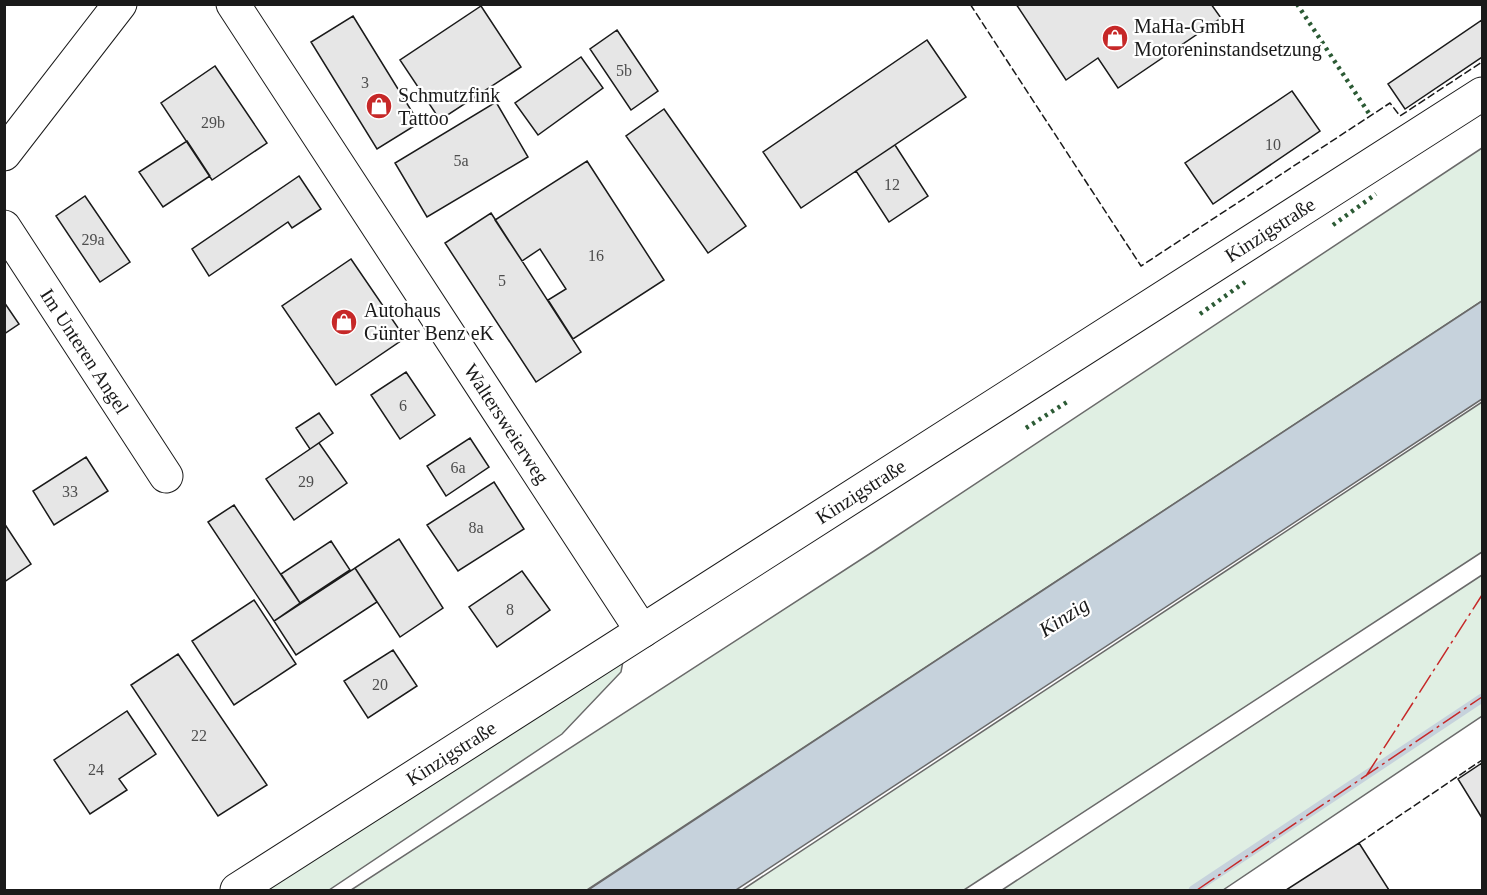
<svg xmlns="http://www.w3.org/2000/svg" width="1487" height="895" font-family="Georgia,serif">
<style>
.green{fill:#e0efe3;stroke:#6a6a6a;stroke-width:1.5}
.water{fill:#c6d2dc;stroke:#6a6a6a;stroke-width:1.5}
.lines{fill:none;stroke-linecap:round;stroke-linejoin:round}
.stream{stroke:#c6d2dc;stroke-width:9}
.building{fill:#e6e6e6;stroke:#1a1a1a;stroke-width:1.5}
.minor-casing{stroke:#1a1a1a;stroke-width:35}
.minor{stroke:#fff;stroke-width:33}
.hedge{stroke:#2b5a34;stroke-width:4.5;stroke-dasharray:3 4.5;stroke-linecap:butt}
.fence{stroke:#1a1a1a;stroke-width:1.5;stroke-dasharray:8 3;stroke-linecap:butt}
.power{stroke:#c62828;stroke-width:1.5;stroke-dasharray:21 4.5 3 4.5;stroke-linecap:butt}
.labels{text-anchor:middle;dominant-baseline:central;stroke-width:4.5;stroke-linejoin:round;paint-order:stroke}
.number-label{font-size:16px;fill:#4d4d4d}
.poi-label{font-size:20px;fill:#1a1a1a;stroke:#fff;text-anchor:start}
.street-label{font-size:20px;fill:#1a1a1a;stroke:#fff}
.water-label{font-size:21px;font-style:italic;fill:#1a1a1a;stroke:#fff}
</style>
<rect width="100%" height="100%" fill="#fff"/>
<path class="green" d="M1482 148V301L587 890H351L874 551Z
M1482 402V552L964 890H742Z
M1482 575V716L1223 890H1002Z
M624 656 621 672 562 734 329 890H259Z"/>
<path class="water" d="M1482 301V399L736 890H588Z"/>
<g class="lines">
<path class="stream" d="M1193 890 1482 698"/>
</g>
<path class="building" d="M1016 4H1211L1221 18 1118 88 1098 58 1066 80Z
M481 6 521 67 440 120 400 60Z
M353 16 419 123 377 149 311 42Z
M1482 20V57L1405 109 1388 84Z
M617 30 658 91 631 110 590 49Z
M927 40 966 97 801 208 763 152Z
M581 57 603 88 538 135 515 103Z
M215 66 267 143 212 180 161 103Z
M1292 91 1320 131 1213 204 1185 163Z
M496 102 528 157 427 217 395 163Z
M664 109 746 226 708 253 626 136Z
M187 141 210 176 163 207 139 172Z
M895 145 928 196 889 222 856 171Z
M587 161 664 280 573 339 548 300 566 289 540 249 522 261 495 220Z
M299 176 321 209 292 228 288 222 209 276 192 249Z
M85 196 130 262 100 282 56 216Z
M491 213 581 352 536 382 445 243Z
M351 259 405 338 336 385 282 306Z
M4 302 19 324 4 334Z
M406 372 435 415 400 439 371 395Z
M319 413 333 433 310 449 296 428Z
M470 438 489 467 446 496 427 466Z
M319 443 347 483 294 520 266 479Z
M86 457 108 491 54 525 33 491Z
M494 482 524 529 458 571 427 525Z
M234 505 300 603 274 621 208 522Z
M4 523 31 564 4 582Z
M399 539 443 608 400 637 355 568Z
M331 541 350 570 300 603 281 574Z
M355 568 377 602 296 655 274 621Z
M522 571 550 610 497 647 469 607Z
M254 600 296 664 234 705 192 641Z
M393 650 417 686 368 718 344 681Z
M178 654 267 785 218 816 131 685Z
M127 711 156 754 119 779 127 790 90 814 54 760Z
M1482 763V818L1458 779Z
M1359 843 1389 890H1286Z"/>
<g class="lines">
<defs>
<g id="minor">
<path id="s1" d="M233 4 642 631"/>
<path d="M4 154 120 4"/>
<path id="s2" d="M4 227 166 476"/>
<path id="s3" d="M237 890 1482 94"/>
</g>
</defs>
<use href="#minor" class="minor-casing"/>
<use href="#minor" class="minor"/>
<path class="hedge" d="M1297 4 1370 115
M1333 225 1376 194
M1200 314 1245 282
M1026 428 1067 402"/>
<path class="fence" d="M970 4 1141 266 1390 103 1400 116 1482 62
M1359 843 1482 760"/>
<path class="power" d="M1366 776 1482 595
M1197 890 1482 697"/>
</g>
<defs>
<symbol id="shop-disc" viewBox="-11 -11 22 22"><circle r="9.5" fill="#c62828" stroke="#fff"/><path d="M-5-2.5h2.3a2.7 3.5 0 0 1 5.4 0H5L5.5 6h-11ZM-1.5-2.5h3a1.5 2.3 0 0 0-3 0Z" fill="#fff"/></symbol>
</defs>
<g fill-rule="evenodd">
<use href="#shop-disc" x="1100" y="23" width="30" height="30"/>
<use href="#shop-disc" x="364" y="91" width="30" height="30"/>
<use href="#shop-disc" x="329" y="307" width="30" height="30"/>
</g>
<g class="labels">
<g class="number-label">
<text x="624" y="70">5b</text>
<text x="365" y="82">3</text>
<text x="213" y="122">29b</text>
<text x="1273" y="144">10</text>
<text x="461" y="160">5a</text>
<text x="892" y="184">12</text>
<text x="93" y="239">29a</text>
<text x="596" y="255">16</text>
<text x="502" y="280">5</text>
<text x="403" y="405">6</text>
<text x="458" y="467">6a</text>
<text x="306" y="481">29</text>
<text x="70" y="491">33</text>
<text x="476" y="527">8a</text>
<text x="510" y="609">8</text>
<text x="380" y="684">20</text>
<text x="199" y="735">22</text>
<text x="96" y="769">24</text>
</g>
<g class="poi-label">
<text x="1134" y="26">MaHa-GmbH<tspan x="1134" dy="23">Motoreninstandsetzung</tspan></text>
<text x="398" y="95">Schmutzfink<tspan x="398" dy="23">Tattoo</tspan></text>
<text x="364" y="310">Autohaus<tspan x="364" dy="23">Günter Benz eK</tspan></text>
</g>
<g class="street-label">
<text stroke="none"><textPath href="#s3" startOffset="1226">Kinzigstraße</textPath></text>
<text stroke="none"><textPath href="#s2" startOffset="148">Im Unteren Angel</textPath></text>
<text stroke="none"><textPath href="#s1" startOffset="501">Waltersweierweg</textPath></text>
<text stroke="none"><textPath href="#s3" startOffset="740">Kinzigstraße</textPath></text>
<text stroke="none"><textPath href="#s3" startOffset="254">Kinzigstraße</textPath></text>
</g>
<g class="water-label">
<text transform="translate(1064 617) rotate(-33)">Kinzig</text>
</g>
</g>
<rect width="1487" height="895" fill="none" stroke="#1a1a1a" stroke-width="12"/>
</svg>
